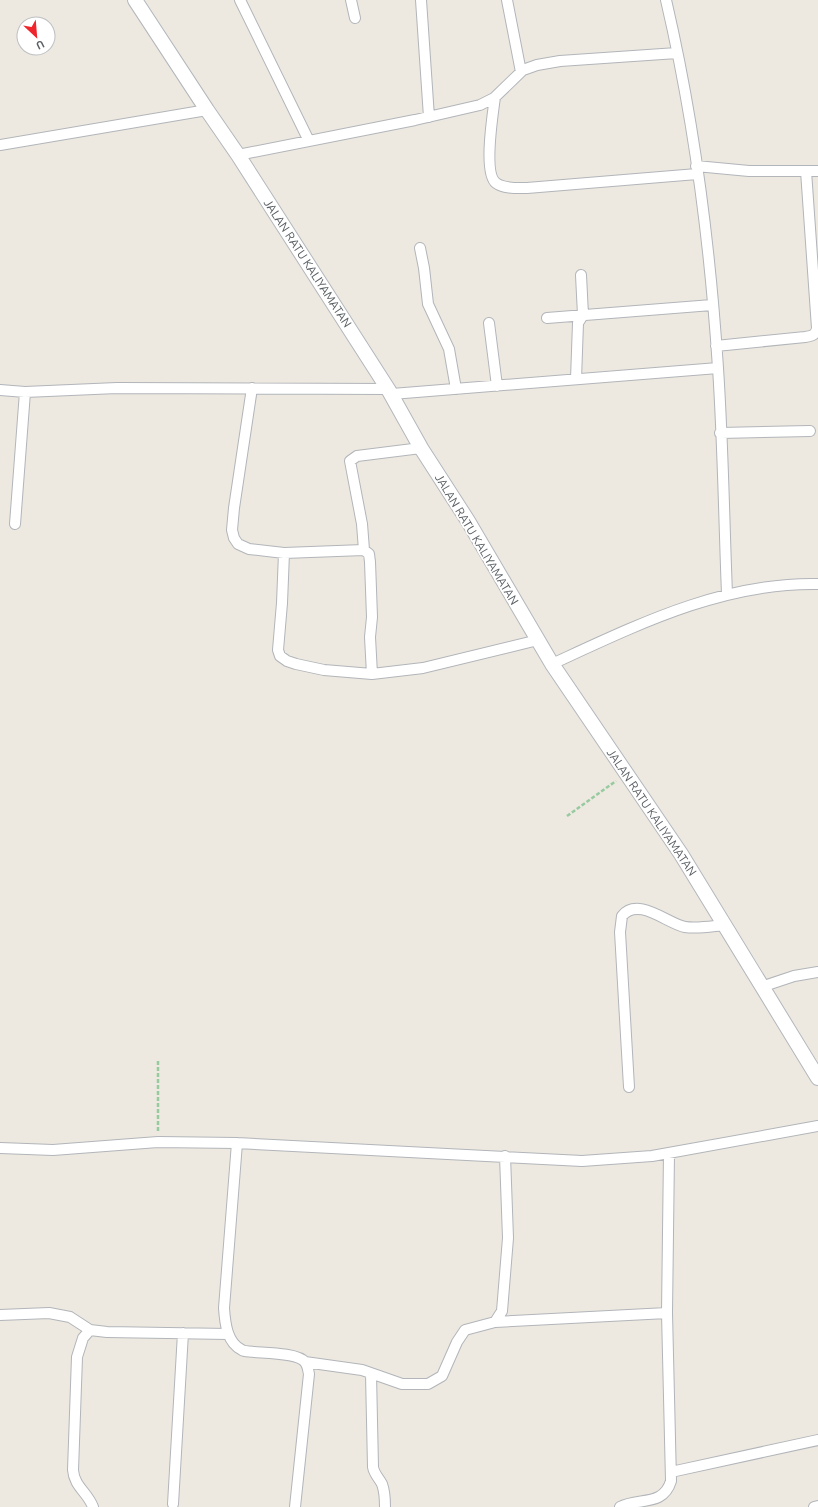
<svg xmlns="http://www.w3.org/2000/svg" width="818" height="1507" font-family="Ubuntu,sans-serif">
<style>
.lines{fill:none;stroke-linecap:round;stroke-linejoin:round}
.street-casing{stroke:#b2b5b9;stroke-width:12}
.secondary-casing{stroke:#b3b7bc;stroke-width:16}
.path{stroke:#97ca9f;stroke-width:2.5;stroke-dasharray:4 2;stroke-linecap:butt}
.street{stroke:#fff;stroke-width:10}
.secondary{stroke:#fff;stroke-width:14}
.labels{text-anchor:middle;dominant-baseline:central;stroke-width:3.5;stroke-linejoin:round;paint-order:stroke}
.street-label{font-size:12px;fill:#595f63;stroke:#fff}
</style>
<rect width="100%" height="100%" fill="#ede9e1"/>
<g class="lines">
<defs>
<path id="street" d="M240 0 309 141
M351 0 355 18
M421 0 429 117
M507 0 521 72
M666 0C694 120 710 244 718 368 723 443 724 519 727 594
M495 97C493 113 483 173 496 183 504 189 518 188 527 188L697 174
M0 145 207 110
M238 155 415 120 480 105 494 98 523 70 537 65 560 61 677 53
M696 166 749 171H818
M420 248 424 268 428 304 449 349 456 389
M547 318 712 305
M489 323 497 386
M716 346 805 337C812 336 816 335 817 328L806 171
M576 379 578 323 583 315 581 275
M252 388 234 508 232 530 234 538 238 544 249 549 284 553 364 550 369 554 370 562 372 617 370 637 372 674
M0 390 25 392 117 388 388 389
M392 394 718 368
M720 433 810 431
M15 524 25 392
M364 550 362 524 350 461 357 456 421 448
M284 553 282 603 278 650 280 656 287 661 296 664 324 670 372 674 423 668 538 640
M552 664C637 625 723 582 818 584
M761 987 794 976 818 972
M629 1087 620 932 622 916C638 896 668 924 685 927 698 929 713 926 725 925
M237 1143 224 1308C225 1323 227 1343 242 1350 245 1352 250 1351 254 1352 266 1353 298 1353 305 1362 308 1366 308 1370 309 1374L295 1507
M0 1148 53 1150 158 1142 237 1143 582 1161 652 1156 818 1126
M0 1315 49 1313 70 1317 90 1330
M495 1322 667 1313
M305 1362 362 1370 402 1384H428L442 1376 457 1342 465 1330 495 1322 502 1311 508 1238 505 1156
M371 1374 373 1467C374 1474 379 1478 382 1484 385 1492 385 1499 385 1507
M671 1472 818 1440
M173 1504 183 1333
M93 1507C88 1493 74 1486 73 1470L77 1357 83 1338 90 1330 107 1332 228 1334
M620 1507C639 1497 663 1507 671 1481L667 1313 669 1153
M814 1507 818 1506"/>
<path id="secondary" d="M135 0 207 110 238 155 388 389 421 448 468 521 552 664 681 854 818 1078"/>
</defs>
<use href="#street" class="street-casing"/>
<use href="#secondary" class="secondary-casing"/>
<path class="path" d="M567 816 616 781
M158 1131V1061"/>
<use href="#street" class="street"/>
<use href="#secondary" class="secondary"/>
</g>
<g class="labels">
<g class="street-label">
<text transform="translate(308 263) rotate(57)">JALAN RATU KALIYAMATAN</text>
<text transform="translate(477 539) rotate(59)">JALAN RATU KALIYAMATAN</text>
<text transform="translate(652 812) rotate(56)">JALAN RATU KALIYAMATAN</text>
</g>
</g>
<g transform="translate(36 36) rotate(154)"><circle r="19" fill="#ffffff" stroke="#bdbfc1"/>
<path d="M0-3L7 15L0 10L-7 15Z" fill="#ef252c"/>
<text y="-6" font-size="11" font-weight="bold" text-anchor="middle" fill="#595f63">U</text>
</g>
</svg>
